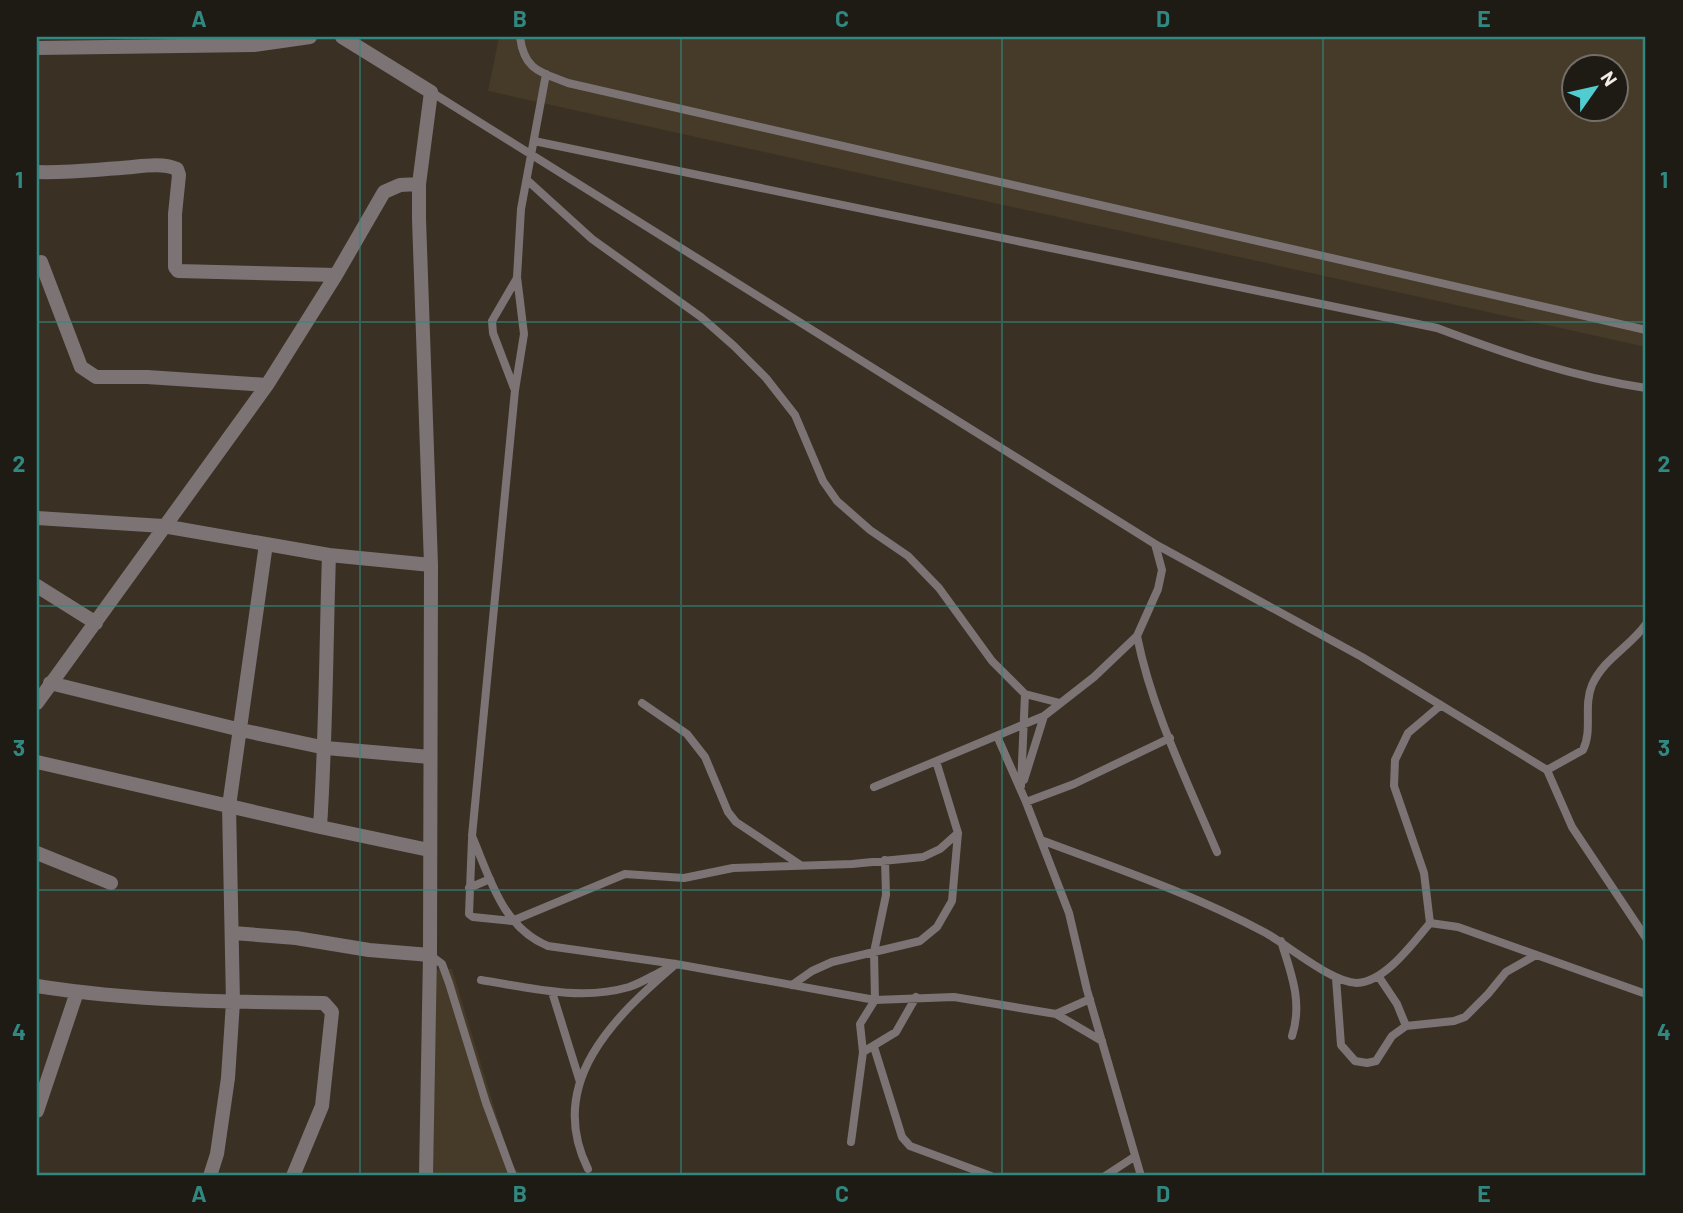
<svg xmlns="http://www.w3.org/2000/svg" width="1683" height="1213" font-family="Barlow,sans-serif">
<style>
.built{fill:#463a28;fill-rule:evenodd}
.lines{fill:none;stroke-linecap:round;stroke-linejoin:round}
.lane{stroke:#7c7375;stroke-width:8}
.street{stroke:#7c7375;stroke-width:14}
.grid{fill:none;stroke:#318880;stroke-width:2;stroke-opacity:0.55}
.neatline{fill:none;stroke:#318880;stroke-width:2.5}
.grid-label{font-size:23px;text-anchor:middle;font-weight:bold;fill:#318880}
</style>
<rect width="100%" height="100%" fill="#3a3124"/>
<path class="built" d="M499 37H1646V347L488 91ZM1574 66H1616V108H1574Z
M452 969 512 1166 524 1176H430L428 970Z"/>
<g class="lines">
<path class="lane" d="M520 37C524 70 540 72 568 83L1646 330
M546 74 521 209 517 277 524 334 515 390 472 836C490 878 502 927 548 946L676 964 875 1000 954 997 1056 1014 1102 1041
M431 92 1155 544 1362 657 1547 770 1572 827 1646 938
M534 141 1437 328C1506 354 1573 377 1646 388
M527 180 592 239 701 317 734 346 766 378 795 415 823 481 837 501 870 530 908 556 939 588 992 661 1025 694 1060 703
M514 388 493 333 492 321 517 278
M1137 636C1152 711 1188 783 1217 852
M642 703 687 734 705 757 728 812 736 822 799 864
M997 736 1026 802 1069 913 1087 990 1141 1176
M1547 770 1583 750C1593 730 1583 706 1592 685 1604 658 1630 647 1646 624
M1024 780 1044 716
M1021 786 1025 694
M874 787 1044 716 1094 677 1137 636 1158 589 1162 570 1155 544
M1026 802 1074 784 1170 738
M472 839 469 914 473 917 512 921 625 874 684 878 733 868 852 864 923 857 940 849 958 833
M1041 840C1116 868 1193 894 1264 932 1288 945 1332 983 1357 983 1385 982 1413 943 1430 923L1458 927 1646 994
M469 888 490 879
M1430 923 1424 873 1394 786 1395 760 1408 733 1441 705
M1281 941C1291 973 1303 1002 1292 1036
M430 955 442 964 449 983 486 1103 513 1176
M1379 977 1397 1004 1406 1026
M1336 978 1341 1045 1355 1061 1367 1063 1376 1061 1392 1036 1406 1026 1454 1021 1465 1017 1488 994 1506 972 1536 955
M481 980C530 988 581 1001 629 987 641 983 652 976 664 970
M792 985 812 971 832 962 920 941 937 927 952 901 958 833 936 761
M552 992 580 1082
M1056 1014 1090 999
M874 1047 902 1137 910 1146 991 1176
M863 1052 860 1024 875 1000 874 952 886 895 885 860
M851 1142 863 1052 896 1032 916 997
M588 1169C545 1083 614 1017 676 964
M1105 1176 1134 1157"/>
<path class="street" d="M342 37 431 92 419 184V219L431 565 430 955 426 1176
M37 48 254 45 310 37
M37 172C65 173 93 170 121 168 139 167 160 162 177 169L179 175 175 214V267L178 271 336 275
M41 262 81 367 96 377H147L267 385
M37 518 163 526 329 555 431 565
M37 586 96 623
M50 683 241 730 326 748 430 757
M37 703 267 385 336 275 384 192 400 185 419 184
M37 762 320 827 429 850
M320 827C326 737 326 646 329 555
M37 853 111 883
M233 933 296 938 369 950 430 955
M37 986C131 1001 228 1002 324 1003L332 1012 322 1106 293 1176
M37 1111 77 992
M210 1176 217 1154 228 1078 233 1002 229 806 266 544"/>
</g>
<path class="grid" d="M360 37V1176M681 37V1176M1002 37V1176M1323 37V1176M37 322H1646M37 606H1646M37 890H1646"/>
<rect width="1683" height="1213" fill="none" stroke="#1e1a14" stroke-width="77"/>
<g transform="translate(1595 88) rotate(56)"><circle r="33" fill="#1e1a14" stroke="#736e67" stroke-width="2"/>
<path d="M0-5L12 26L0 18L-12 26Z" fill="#51ccd1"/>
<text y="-10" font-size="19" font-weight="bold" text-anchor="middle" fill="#f2ece4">N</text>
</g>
<rect x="38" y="38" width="1606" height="1136" class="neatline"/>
<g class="grid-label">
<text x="199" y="27">A</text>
<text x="520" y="27">B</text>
<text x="842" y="27">C</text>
<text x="1163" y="27">D</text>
<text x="1484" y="27">E</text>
<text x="19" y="188">1</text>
<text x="1664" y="188">1</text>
<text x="19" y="472">2</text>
<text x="1664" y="472">2</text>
<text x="19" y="756">3</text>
<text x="1664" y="756">3</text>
<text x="19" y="1040">4</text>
<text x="1664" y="1040">4</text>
<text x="199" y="1202">A</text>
<text x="520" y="1202">B</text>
<text x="842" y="1202">C</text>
<text x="1163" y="1202">D</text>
<text x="1484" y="1202">E</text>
</g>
</svg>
